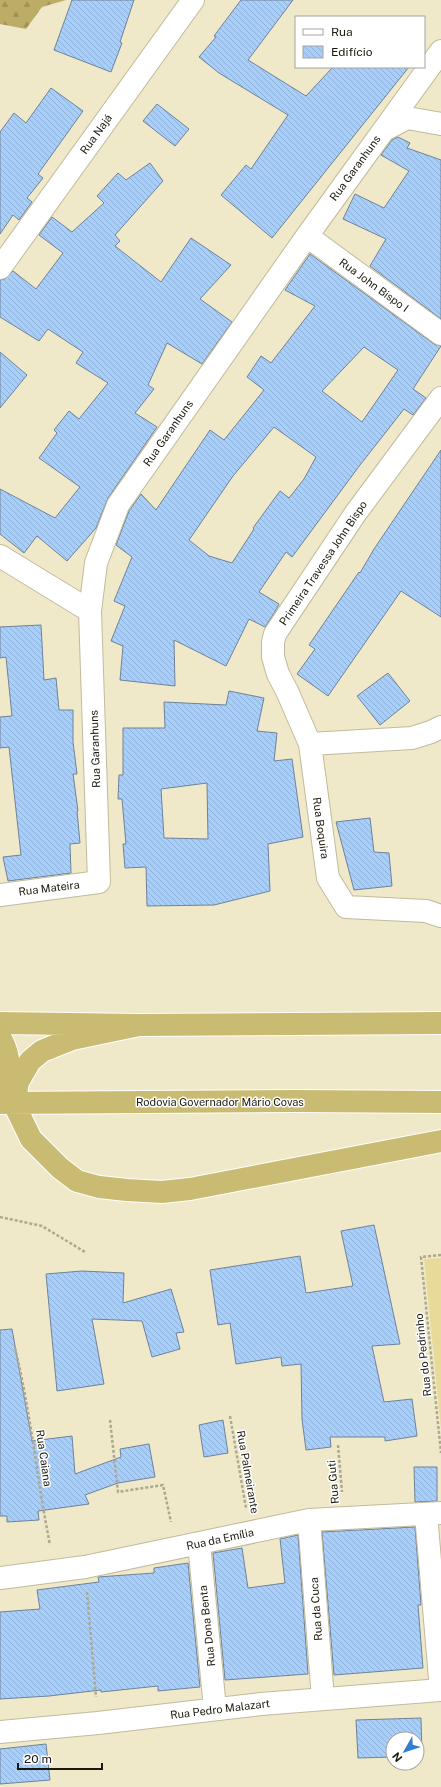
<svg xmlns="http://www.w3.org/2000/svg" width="441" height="1787" font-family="'Public Sans',sans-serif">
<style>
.forest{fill:url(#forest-firs)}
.pitch{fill:#e8da99}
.building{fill:url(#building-back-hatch);stroke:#6e8299;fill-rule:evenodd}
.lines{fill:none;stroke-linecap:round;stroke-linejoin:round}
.street-casing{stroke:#c1ba9c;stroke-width:24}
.highway-casing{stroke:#fff;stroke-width:24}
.path{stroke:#ada88f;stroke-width:2.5;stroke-dasharray:3 2;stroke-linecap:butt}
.street{stroke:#fff;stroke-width:22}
.highway{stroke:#cabb73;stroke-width:22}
.labels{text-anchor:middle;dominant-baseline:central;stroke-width:3;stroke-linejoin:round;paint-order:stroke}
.street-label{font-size:11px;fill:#1b180d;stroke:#fff}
</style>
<defs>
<pattern id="forest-firs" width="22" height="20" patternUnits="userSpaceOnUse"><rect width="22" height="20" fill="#bcac65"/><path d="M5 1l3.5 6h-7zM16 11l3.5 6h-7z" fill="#a19356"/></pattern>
<pattern id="building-back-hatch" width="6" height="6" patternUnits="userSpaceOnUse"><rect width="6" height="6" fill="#a8cffb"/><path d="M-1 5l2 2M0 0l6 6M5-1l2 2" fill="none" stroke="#90b1d6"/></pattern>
</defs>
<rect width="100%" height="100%" fill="#efe9c9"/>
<path class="forest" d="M0 0H66L42 7 26 29 0 24Z"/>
<path class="pitch" d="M441 1258V1429L424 1259Z"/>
<path class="building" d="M72 0H134L120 42 122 43 111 72 54 50Z
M241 0H293L248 60 306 96 333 67H409L272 238 221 195 246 165 251 169 288 115 219 73 199 57 216 37 214 36Z
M51 88 83 111 38 174 43 178 27 198 32 202 19 220 13 215 0 234V132L14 113 26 123Z
M157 104 189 129 175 146 143 121Z
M398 137 410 143 407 148 441 160V319L370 266 386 239 343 219 355 194 384 208 409 171 381 155 392 140Z
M150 163 163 181 115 235 120 241 115 246 161 282 191 238 231 265 200 299 232 322 202 364 167 343 148 385 154 389 135 413 157 427 108 498 96 528 67 561 37 536 24 553 0 534V489L55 518 80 487 39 458 57 433 54 430 69 411 79 419 108 383 76 363 83 352 48 329 39 341 0 317V280L5 279 13 271 36 289 63 253 39 235 52 217 72 232 104 203 97 196 118 173 126 180Z
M310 254 434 344 441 346 413 389 426 398 413 415 404 409 360 465 292 557 286 552 259 592 279 604 276 610 265 627 249 619 226 666 174 640 175 686 120 680 123 646 111 641 125 606 114 601 132 557 116 545 129 511 141 494 156 510 210 430 224 440 264 390 247 377 261 356 271 363 315 306 285 290ZM364 347 398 370 362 422 322 391ZM274 427 316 457 304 479 289 498 280 491 253 528 254 529 232 563 209 556 189 540 233 476Z
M0 352 27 375 0 408Z
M441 450V617L401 591 328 696 297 674 315 649 309 645 359 572 360 573 374 549Z
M41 625 44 680 56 678 59 710H73V742L77 774H73L78 811H77L80 843 70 844 71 873 8 881 3 857 21 855 9 747 0 748V717L12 716 6 657 0 658V627Z
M388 673 410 701 380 725 357 696Z
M229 691 264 698 257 731 277 733 274 761 292 759 303 837 268 844 270 891 214 905 147 906 146 867 125 868 123 844H126L122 799H118L119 775H123V728H165L164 702 226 705ZM207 783 208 839 164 838 161 789Z
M370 818 374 852 389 853 392 886 354 890 336 822Z
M374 1225 400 1344 372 1346 384 1402 412 1399 417 1436 385 1441V1437H330L331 1447 306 1450 302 1419 301 1364 282 1366 281 1357 236 1364 230 1323 218 1325 210 1270 300 1256 306 1293 353 1286 341 1231Z
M82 1271 124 1273 123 1303 171 1289 184 1332 176 1333 180 1349 152 1357 142 1321 92 1319 104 1384 57 1391 46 1274Z
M12 1329 32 1441 72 1436 75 1474 121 1457 120 1449 149 1444 155 1477 118 1483 85 1495 89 1504 38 1511 39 1520 7 1522V1516H0V1330Z
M223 1420 228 1453 204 1457 199 1425Z
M414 1467H437V1501L415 1502Z
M415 1527 421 1605H418L423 1668 334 1675 322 1532Z
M298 1535 308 1674 225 1680 213 1553 242 1548 248 1588 285 1583 280 1539Z
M188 1563 200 1687 158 1691V1686L101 1692V1690L49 1696 0 1699V1612L40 1609 37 1590 99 1582 98 1577 154 1573V1568Z
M421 1718 422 1756H417V1739H393V1757L358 1758 356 1720Z
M46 1744 50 1780 0 1784V1749Z"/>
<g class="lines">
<defs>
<path id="street" d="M384 130 407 118 441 124
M307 236 441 334
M0 268 193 0
M441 398 355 514 275 634 273 642V657L278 674 287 691 310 744 328 878 346 907 426 911 441 916
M0 556 90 611
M310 744 412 738 431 732 441 727
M0 895 99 882 90 611 96 563 118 505 307 236 441 51
M426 1514 441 1690
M309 1520 323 1699
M199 1543 215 1709
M0 1578 85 1567 309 1520 441 1513
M0 1732 98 1723 261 1704 441 1690"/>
<path id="highway" d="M0 1023 139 1025 441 1023
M139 1025 72 1039 42 1051 30 1061 18 1082 14 1104 31 1139 60 1168 77 1181 99 1187 127 1190 162 1192 190 1189 441 1141
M0 1037C11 1056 11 1070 0 1091
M1 1103 295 1101 441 1102"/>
</defs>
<use href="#street" class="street-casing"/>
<use href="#highway" class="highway-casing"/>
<path class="path" d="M0 1217 42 1226 85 1252
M441 1255 421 1257 441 1453
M15 1348C31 1413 37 1480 50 1545
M230 1416 246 1508
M110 1420 118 1492 163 1485 171 1522
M338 1445 342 1492
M87 1592 96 1697"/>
<use href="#street" class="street"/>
<use href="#highway" class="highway"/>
</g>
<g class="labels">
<g class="street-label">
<text transform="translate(96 134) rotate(-54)">Rua Najá</text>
<text transform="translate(355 168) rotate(-54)">Rua Garanhuns</text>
<text transform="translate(374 285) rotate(36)">Rua John Bispo I</text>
<text transform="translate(168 433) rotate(-55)">Rua Garanhuns</text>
<text transform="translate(323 563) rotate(-56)">Primeira Travessa John Bispo</text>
<text transform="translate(95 749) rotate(-92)">Rua Garanhuns</text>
<text transform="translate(321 828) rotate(82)">Rua Boquira</text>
<text transform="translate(49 888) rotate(-7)">Rua Mateira</text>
<text x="220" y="1102">Rodovia Governador Mário Covas</text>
<text transform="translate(423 1355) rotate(-96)">Rua do Pedrinho</text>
<text transform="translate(44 1458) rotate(82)">Rua Caiana</text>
<text transform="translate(248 1472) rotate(80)">Rua Palmeirante</text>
<text transform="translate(333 1482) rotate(-95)">Rua Guti</text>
<text transform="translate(220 1539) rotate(-12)">Rua da Emília</text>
<text transform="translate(316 1609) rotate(-94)">Rua da Cuca</text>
<text transform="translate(207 1626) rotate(-96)">Rua Dona Benta</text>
<text transform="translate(220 1709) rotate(-7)">Rua Pedro Malazart</text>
</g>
</g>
<rect x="295" y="16" width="130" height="52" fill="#ffffff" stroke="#a4a39e"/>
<rect x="303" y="29" width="20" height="6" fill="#ffffff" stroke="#a4a39e"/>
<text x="331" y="36" font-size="12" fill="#1b180d">Rua</text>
<rect x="303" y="46" width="20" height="12" fill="url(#building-back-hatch)" stroke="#a4a39e"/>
<text x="331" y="56" font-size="12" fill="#1b180d">Edifício</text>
<g transform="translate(405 1751) rotate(231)"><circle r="19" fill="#ffffff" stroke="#a4a39e"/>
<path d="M0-3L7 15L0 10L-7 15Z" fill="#317fcf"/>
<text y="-6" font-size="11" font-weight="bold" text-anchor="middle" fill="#1b180d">N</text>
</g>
<path d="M18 1763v6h84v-6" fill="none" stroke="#1b180d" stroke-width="2"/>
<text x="24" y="1763" font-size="12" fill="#1b180d" stroke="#ffffff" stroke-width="3" paint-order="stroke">20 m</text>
</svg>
